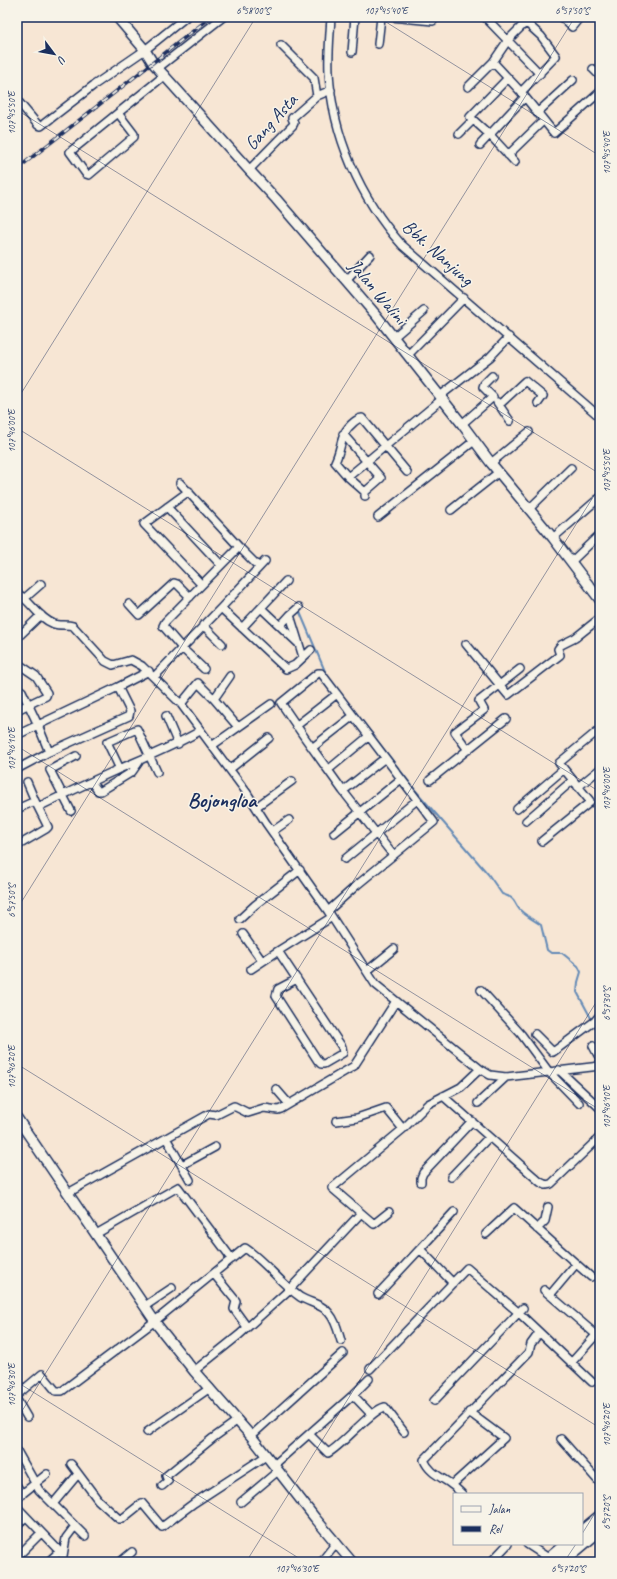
<svg xmlns="http://www.w3.org/2000/svg" width="617" height="1579" font-family="Caveat,sans-serif">
<style>
.lines{fill:none;stroke-linecap:round;stroke-linejoin:round}
.stream{stroke:#648ab6;stroke-width:2}
.street-casing{stroke:#1b2f5e;stroke-width:10}
.secondary-casing{stroke:#1b2f5e;stroke-width:12}
.highway-casing{stroke:#1b2f5e;stroke-width:15}
.street{stroke:#f7f3e8;stroke-width:7}
.secondary{stroke:#f7f3e8;stroke-width:9}
.highway{stroke:#f7f3e8;stroke-width:12}
.rail-casing{stroke:#1b2f5e;stroke-width:3.5}
.rail{stroke:#f7f3e8;stroke-width:2;stroke-dasharray:6;stroke-linecap:butt}
.ticks{fill:none;stroke:#1b2f5e;stroke-width:1;stroke-opacity:0.45}
.labels{text-anchor:middle;dominant-baseline:central;stroke-width:3;stroke-linejoin:round;paint-order:stroke}
.street-label{font-size:19px;fill:#1b2f5e;stroke:#f7f3e8}
.quarter-label{font-size:21px;font-weight:bold;fill:#1b2f5e;stroke:#f7f3e8}
.neatline{fill:none;stroke:#1b2f5e;stroke-width:1.5}
.ticks-label{font-size:10px;text-anchor:middle;fill:#1b2f5e}
</style>
<rect width="100%" height="100%" fill="#f7e6d4"/>
<filter id="ink" filterUnits="userSpaceOnUse"><feTurbulence type="fractalNoise" baseFrequency=".025" numOctaves="2"/><feDisplacementMap in="SourceGraphic" scale="8" xChannelSelector="R" yChannelSelector="G"/><feConvolveMatrix kernelMatrix="1 2 1 2 8 2 1 2 1" color-interpolation-filters="sRGB"/></filter>
<g filter="url(#ink)">
<g class="lines">
<path class="stream" d="M299 610 327 676
M353 709 416 791 488 874 502 894C518 899 512 901 520 910 526 916 535 921 541 925L547 950 551 953H562L578 966 581 972 578 982 577 992 592 1020
M594 1024 600 1035"/>
<defs>
<path id="street" d="M331 17C330 35 328 54 329 72 332 135 360 198 402 245L600 417
M391 17 433 21 435 17
M485 17 540 74
M520 17 541 36 556 56 521 92
M561 17 572 27 580 17
M378 44 381 17
M281 45 314 78 317 96
M352 52 355 17
M493 62 521 92 554 133 600 92
M158 68 223 17
M593 69 600 76
M508 78 470 117 490 135 515 162
M468 87 493 62 508 40 531 17
M17 100 38 125 41 126 94 85 145 50 186 17
M118 113 134 134V137L89 175 86 174 70 152 71 151 165 75
M537 113 573 80
M459 134 473 120
M480 145 525 97
M508 155 543 121
M249 170 293 125 294 123 292 118 317 96 331 90
M346 281 370 255
M394 337 424 311
M408 355 464 298
M440 396 490 357 509 337
M497 402 510 421
M499 405 525 381 543 396 538 403
M462 424 493 397 483 387 484 384 492 376
M343 434 381 478 365 492
M491 463 529 432
M348 477 442 399
M180 483 239 547 259 567
M189 491 144 524 201 584
M365 496V492L348 477 335 462C343 446 339 434 354 422 357 420 358 418 362 418L407 472
M167 507 221 565
M529 509 571 468
M451 510 499 472
M378 517 474 441
M553 538 598 499
M571 562 597 537
M17 593C31 601 38 618 54 624 60 626 67 624 73 626L105 661 113 665 131 660 142 666 181 704 247 793 266 823 328 911 375 984 480 1069 490 1075 506 1077 600 1066
M25 598 41 584
M129 604 139 615 174 583 177 584 190 597
M299 607 290 615 299 644
M221 608 286 669 295 665 311 650
M261 608 299 644 303 657
M203 625 222 644
M280 626 290 615
M242 628 286 581
M17 638 41 615
M466 644 508 695 560 655 558 649 561 645 575 638 600 618
M17 663 36 676 47 693 46 696 17 710
M204 669 182 648 163 626 165 622 239 547
M154 677 221 608 265 561
M17 688 22 691 38 725 49 752
M214 699 230 676
M181 704 198 683 214 699 238 727
M166 716 178 744
M296 726 337 694
M17 735 118 687 149 671
M213 745 271 704
M312 748 353 716
M468 750 455 732 484 710 479 701 520 669
M17 769 49 752 129 716 130 711 118 687
M120 769 107 742 137 729 157 772
M230 769 269 738
M328 770 369 736
M430 780 506 719
M92 783 98 791H101L132 772 139 762
M578 787 600 769
M343 791 385 758
M38 807C65 794 92 781 119 769 147 757 174 746 200 731
M256 807 292 781
M17 809 35 801
M517 809 564 769
M71 811 50 770 76 756
M526 821 573 780
M273 831 289 820
M334 833 401 779
M542 841 589 803 590 801 559 763 600 729
M17 846 46 829 48 827 35 801 27 782
M345 859 417 800
M328 911 357 885 434 822 321 673H318L281 703 305 738 343 791 393 855
M240 919 255 905 300 870
M243 934 262 961
M251 969 278 951
M367 971 394 949
M297 979 278 989 276 996 318 1061 321 1064H324L343 1053 342 1047 278 951 332 917
M481 990 521 1034 549 1072 579 1103
M535 1034 553 1052 595 1021 600 1015
M593 1046 600 1059
M559 1070 600 1108
M276 1089 289 1104
M443 1096 540 1182 546 1185 551 1184 600 1137
M478 1103 506 1077
M336 1121 357 1118 386 1108 403 1129 332 1188 374 1224 389 1212
M403 1129 428 1104 461 1087 480 1069
M166 1138 190 1180
M182 1165 215 1147
M451 1177 489 1137
M421 1182V1178L423 1173 472 1121
M68 1193 209 1114 216 1115 234 1106 248 1113 264 1108 278 1110 281 1109 354 1066 396 1001
M537 1229 545 1221 548 1207
M96 1234 178 1187 232 1259
M486 1234 514 1208 591 1277
M214 1274 236 1301 234 1309 247 1327
M453 1283 420 1249 454 1212
M544 1290 600 1338
M378 1294 420 1249
M550 1295 576 1264
M145 1306 172 1288
M571 1363 596 1335
M370 1369 467 1268 519 1313 592 1382
M194 1371 239 1335 290 1289 361 1213
M17 1395 42 1374 56 1391H62L155 1321 245 1248C265 1261 280 1283 300 1297 310 1303 322 1304 329 1313 336 1321 338 1331 341 1341
M353 1395 372 1415
M17 1400 27 1417
M434 1401 523 1308
M147 1432 210 1388
M309 1434 328 1453C343 1445 371 1410 385 1407L404 1432
M251 1436 343 1353
M561 1439 600 1483
M17 1451 39 1490 85 1536
M71 1464 98 1500 119 1519H122L142 1503 162 1527 194 1503 266 1456
M274 1465 353 1395 369 1379
M452 1485 504 1438 469 1412
M17 1486 22 1495
M162 1486 168 1481 166 1476 213 1438 238 1420
M462 1494C459 1491 456 1488 452 1485 442 1477 430 1474 424 1460L529 1352 531 1344 539 1333
M17 1498 47 1474
M241 1502 278 1471
M53 1504 78 1474
M17 1507 63 1555
M17 1525 26 1517
M527 1544 550 1559
M17 1557 41 1533
M48 1562 60 1551
M62 1562 66 1538 75 1526
M120 1562 132 1552
M321 1562 336 1543
M491 1562 508 1544"/>
<path id="secondary" d="M117 17 145 50 153 63 249 170 276 199 376 315 462 424 491 463 553 538 600 600
M17 1118 158 1326 194 1371 251 1436 315 1518 352 1562"/>
<path id="highway" d="M582 1532 600 1517
M546 1562 567 1544
M561 1562 600 1529"/>
</defs>
<use href="#street" class="street-casing"/>
<use href="#secondary" class="secondary-casing"/>
<use href="#highway" class="highway-casing"/>
<use href="#street" class="street"/>
<use href="#secondary" class="secondary"/>
<use href="#highway" class="highway"/>
<defs>
<path id="rail" d="M17 169 211 17"/>
</defs>
<use href="#rail" class="rail-casing"/>
<use href="#rail" class="rail"/>
</g>
</g>
<path class="ticks" d="M378 17 600 156M17 110 600 474M17 400 256 17M17 428 600 792M17 746 600 1110M17 909 575 17M17 1064 600 1428M17 1382 305 1562M17 1419 600 486M582 1534 600 1505M246 1562 600 996M564 1562 576 1544"/>
<g class="labels">
<g class="street-label">
<text transform="translate(271 122) rotate(-48)">Gang Asta</text>
<text transform="translate(438 253) rotate(42)">Bbk. Nanjung</text>
<text transform="translate(378 292) rotate(50)">Jalan Walini</text>
</g>
<g class="quarter-label">
<text x="222" y="800">Bojongloa</text>
</g>
</g>
<rect width="617" height="1579" fill="none" stroke="#f7f3e8" stroke-width="44"/>
<rect x="453" y="1493" width="130" height="52" fill="#f7f3e8" stroke="#9fa5b1"/>
<rect x="461" y="1506" width="20" height="6" fill="#f7f3e8" stroke="#9fa5b1"/>
<text x="489" y="1513" font-size="12" fill="#1b2f5e">Jalan</text>
<rect x="461" y="1526" width="20" height="6" fill="#1b2f5e" stroke="#9fa5b1"/>
<text x="489" y="1533" font-size="12" fill="#1b2f5e">Rel</text>
<g transform="translate(54 54) rotate(122)" stroke="#f7f3e8" stroke-width="3" paint-order="stroke">
<path d="M0-3L7 15L0 10L-7 15Z" fill="#1b2f5e"/>
<text y="-6" font-size="11" font-weight="bold" text-anchor="middle" fill="#1b2f5e">U</text>
</g>
<rect x="22" y="22" width="573" height="1535" class="neatline"/>
<g class="ticks-label">
<text x="253" y="14">6°58'00"S</text>
<text x="386" y="14">107°45'40"E</text>
<text x="572" y="14">6°57'50"S</text>
<text transform="translate(11 113) rotate(-90)" y="4">107°45'50"E</text>
<text transform="translate(606 153) rotate(-90)" y="4">107°45'40"E</text>
<text transform="translate(11 431) rotate(-90)" y="4">107°46'00"E</text>
<text transform="translate(606 471) rotate(-90)" y="4">107°45'50"E</text>
<text transform="translate(11 749) rotate(-90)" y="4">107°46'10"E</text>
<text transform="translate(606 789) rotate(-90)" y="4">107°46'00"E</text>
<text transform="translate(11 901) rotate(-90)" y="4">6°57'50"S</text>
<text transform="translate(606 1004) rotate(-90)" y="4">6°57'30"S</text>
<text transform="translate(11 1067) rotate(-90)" y="4">107°46'20"E</text>
<text transform="translate(606 1107) rotate(-90)" y="4">107°46'10"E</text>
<text transform="translate(11 1385) rotate(-90)" y="4">107°46'30"E</text>
<text transform="translate(606 1425) rotate(-90)" y="4">107°46'20"E</text>
<text transform="translate(606 1513) rotate(-90)" y="4">6°57'20"S</text>
<text x="297" y="1572">107°46'30"E</text>
<text x="568" y="1572">6°57'20"S</text>
</g>
</svg>
